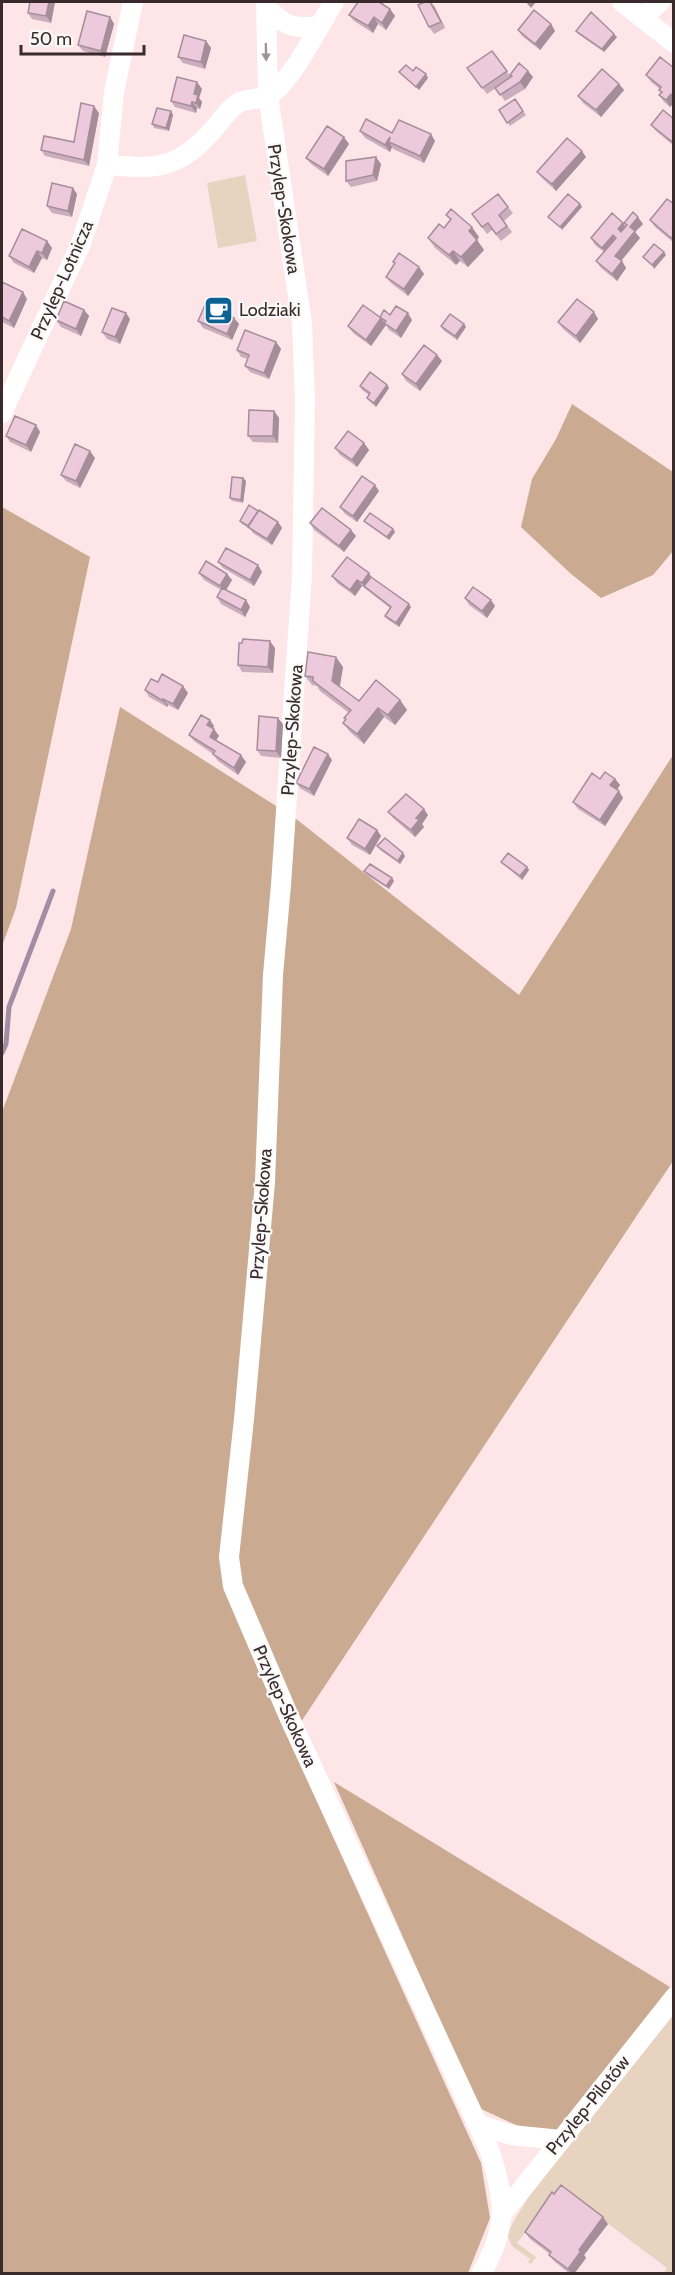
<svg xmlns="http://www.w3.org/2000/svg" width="675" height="2275" font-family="Cabin,sans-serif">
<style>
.green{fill:#e8d2c0}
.forest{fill:#caaa90}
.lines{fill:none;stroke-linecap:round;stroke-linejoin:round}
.stream{stroke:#a38da4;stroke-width:5}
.minor{stroke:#fff;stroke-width:20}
.wall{fill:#cbaebd}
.shaded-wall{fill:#a58d9a}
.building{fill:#eccadc;stroke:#a58d9a;stroke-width:1.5}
.oneway{fill:#9c9496}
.labels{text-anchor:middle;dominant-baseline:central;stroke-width:4.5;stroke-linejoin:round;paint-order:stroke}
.street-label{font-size:18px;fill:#392a2c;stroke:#f9f9f9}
.poi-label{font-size:18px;fill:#392a2c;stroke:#f9f9f9;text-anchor:start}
</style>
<rect width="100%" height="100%" fill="#fee5e8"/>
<path class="green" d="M245 175 257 241 218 248 207 183Z
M673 2006V2273H664L667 2268 566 2192 553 2196 517 2243 536 2257 531 2264 528 2262 530 2259 512 2246 507 2235 510 2228 532 2191Z"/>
<path class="forest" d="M572 404 673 472V551L653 575 601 598 570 573 521 527 532 479 556 439Z
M2 507 90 557 16 908 2 946Z
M120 707 295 818 519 995 673 755V1161L289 1740 481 2163 490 2218 468 2273H2V1112L71 929Z
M334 1782 670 1987 554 2135 516 2125 479 2108Z"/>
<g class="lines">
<path class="stream" d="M2 1053 6 1044 9 1007 53 891"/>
<path class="minor" d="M266 2 268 95 302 323 305 400 302 575 281 885 273 975 265 1182 244 1419 229 1557 233 1586 290 1719 489 2149C505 2199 509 2227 481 2274
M622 2 674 43
M266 8C286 26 291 29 319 26
M642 18 660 2
M107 165C157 169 177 170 213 130 220 122 229 108 238 103 247 98 260 100 269 95 292 82 319 25 334 2
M2 413 80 246 107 165 114 92 133 2
M477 2124 511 2135 561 2140
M503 2213 674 1998"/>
</g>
<path class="wall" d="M30 2H55L51 23 32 19 28 13Z
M358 2H384L383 4 390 9 395 16 386 30 378 24 373 33 354 21 349 15Z
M434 6 445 28 434 34 429 27Z
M110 17 114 24 105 57 83 51 78 45Z
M551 24 555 31 540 50 522 36 518 30Z
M576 31 617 37 604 52 578 34Z
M206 41 211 48 205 69 183 63 178 57Z
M492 51 511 77 510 75 528 71 533 77 525 89 505 101 496 88 487 94 467 68Z
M674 68V103L670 107 664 102 659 95 661 93 659 90 660 89 651 82 646 75Z
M619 84 624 90 601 117 583 103 578 96Z
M202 89 199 98 202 102 200 109 197 108 196 113 175 107 171 101Z
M515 99 526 115 510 126 499 110Z
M171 111 173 115 169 131 154 128 152 124Z
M99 113 89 166 45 156 41 150 74 142Z
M674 119V146L656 131 651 125Z
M360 131 392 133 435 141 424 163 393 149 392 147 390 152 365 138Z
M349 144 328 176 311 164 306 158Z
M586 157 556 191 542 178 537 172Z
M381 164 377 181 351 187 346 181Z
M77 194 72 217 52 213 47 206Z
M674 204V243L655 227 650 220Z
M508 207 513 213 504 221 512 232 501 241 492 230 487 234 472 214Z
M446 215 479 237 477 240 484 250 468 267 460 261 456 265 435 248 428 238 444 228 450 220Z
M624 223 643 224 635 232 640 238 621 261 626 268 617 281 601 268 596 261 604 252 595 245 591 238 626 227V226Z
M47 241 52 248 47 260 42 258 34 273 14 263 9 256Z
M393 262 419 267 424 274 408 296 391 283 386 277 395 264Z
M2 282 27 299 14 328 2 322Z
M84 310 89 316 81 336 61 327 56 320Z
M594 312 598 319 580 343 563 329 558 322Z
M390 315 412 320 401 338 389 330 386 325 371 346 353 333 348 326Z
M234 318 239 324 232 340 203 328 198 321Z
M130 319 120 344 107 339 102 332Z
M464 324 466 327 457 340 443 330 441 326Z
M276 342 281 349 269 379 250 372 245 366 248 359 241 357 237 350Z
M437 355 442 361 420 391 406 381 402 374Z
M387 385 389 388 376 407 369 401 367 398 369 395 362 390 360 386Z
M274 411 279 418 278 443 253 442 248 436Z
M36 425 40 432 31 452 10 442 6 436Z
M364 443 369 450 357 467 340 455 335 448Z
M95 458 80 488 66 481 61 475Z
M243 478 246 481 243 503 232 501 230 498Z
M379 491 357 522 345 514 340 507Z
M258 511 278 522 282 528 272 545 253 533 250 529 242 524 240 521Z
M364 521 393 529 395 532 389 540 367 524Z
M310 523 356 536 344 552 314 530Z
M218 562 258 565 262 572 254 586 223 568Z
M199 573 227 574 232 580 226 590 246 600 250 607 245 617 221 604 217 597 221 590 204 580Z
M369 573 371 577 411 607 399 627 387 619 385 616 390 608 362 586 355 596 337 583 332 576Z
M465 598 495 606 487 618 469 605Z
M275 648 273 673 242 672 238 665Z
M343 667 340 686 359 701 400 700 407 710 395 725 384 717 364 744 350 732 343 723 345 719 344 718 349 713 320 691 317 686 312 685 305 676Z
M158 682 188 693 178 710 168 705 167 707 149 697 145 690Z
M283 724 281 758 261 756 257 750Z
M214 726 213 729 219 736 216 740 246 762 238 775 218 761 213 754 194 741 189 735Z
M332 760 314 796 301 789 296 783Z
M600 779H615L620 785 617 790 623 798 605 826 578 809 573 802Z
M388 812 428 815 422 824 424 827 415 837 393 818Z
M377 830 381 836 370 855 352 845 347 838Z
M377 846 405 856 400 864 380 850Z
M501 862 527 867 529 870 522 880 504 865Z
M364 871 392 878 394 881 389 889 367 875Z
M608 2224 584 2255 586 2258 574 2274H570L554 2261 549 2255 550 2254 530 2239 525 2232Z"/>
<path class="shaded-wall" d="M49 2H55L51 23 46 16Z
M431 2 434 6 445 28 441 22Z
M526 2H536L531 8Z
M390 9 395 16 386 30 382 23Z
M110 17 114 24 105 57 101 51Z
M374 17 378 24 373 33 368 26Z
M551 24 555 31 540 50 535 44Z
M614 34 617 37 604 52 602 49Z
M206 41 211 48 205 69 201 62Z
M528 71 533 77 525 89 520 82Z
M426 74 428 78 419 90 416 87Z
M197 82 202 89 199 98 202 102 200 109 196 103 194 94Z
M619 84 624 90 601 117 596 110Z
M671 94 674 99V103L670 107 666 100Z
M192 102 197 108 196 113 191 106Z
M94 106 99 113 89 166 84 160Z
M171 111 173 115 169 131 166 128Z
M431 134 435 141 424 163 420 156Z
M344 137 349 144 328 176 324 169Z
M390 137 389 142 392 147 390 152 385 145Z
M582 151 586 157 556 191 552 184Z
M376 157 381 164 377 181 373 175Z
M73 188 77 194 72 217 68 211Z
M580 204 582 207 562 230 560 227Z
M638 217 643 224 635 232 640 238 620 262 615 256 630 227Z
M623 223 628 230 623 236 618 229Z
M472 227 479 237 476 241 469 231Z
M613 235 617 242 607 254 602 248Z
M477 240 484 250 468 267 461 257Z
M47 241 52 248 47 260 42 253Z
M37 251 42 258 34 273 29 267Z
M453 251 460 261 456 265 449 255Z
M664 252 666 255 654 269 652 265Z
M622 261 626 268 617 281 612 274Z
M419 267 424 274 408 296 404 289Z
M23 292 27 299 14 328 9 321Z
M84 310 89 316 81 336 76 329Z
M594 312 598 319 580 343 576 336Z
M126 313 130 319 120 344 115 337Z
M408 313 412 320 401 338 396 331Z
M234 318 239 324 232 340 227 334Z
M381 318 386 325 371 346 366 340Z
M464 324 466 327 457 340 455 336Z
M276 342 281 349 269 379 264 373Z
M437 355 442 361 420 391 416 384Z
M387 385 389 388 376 407 374 403Z
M274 411 279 418 278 443 273 436Z
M36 425 40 432 31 452 26 445Z
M364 443 369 450 357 467 352 460Z
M90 451 95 458 80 488 76 481Z
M243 478 246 481 243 503 241 500Z
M375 485 379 491 357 522 353 516Z
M278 522 282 528 272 545 267 539Z
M393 529 395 532 389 540 387 537Z
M351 530 356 536 344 552 339 546Z
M258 565 262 572 254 586 250 580Z
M369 573 373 580 364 586 362 583Z
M227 574 232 580 225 592 220 586Z
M357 580 362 586 355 596 350 590Z
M246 600 250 607 245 617 241 610Z
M491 600 495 606 487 618 482 611Z
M409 604 411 607 399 627 396 623Z
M270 641 275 648 273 673 268 667Z
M336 657 343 667 339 690 332 681Z
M183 686 188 693 178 710 173 704Z
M163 699 168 705 167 707 163 701Z
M400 700 407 710 395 725 388 715Z
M378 708 384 717 364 744 357 734Z
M278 718 283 724 281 758 276 751Z
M210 720 214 726 211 732 207 725Z
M214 729 219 736 214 743 210 737Z
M328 754 332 760 314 796 309 789Z
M241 755 246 762 238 775 234 768Z
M615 779 620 785 615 792 610 785Z
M619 791 623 798 605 826 600 820Z
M424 809 428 815 422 824 424 827 415 837 411 830 416 818Z
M377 830 381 836 370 855 365 849Z
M403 853 405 856 400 864 398 861Z
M527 867 529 870 522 880 520 876Z
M392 878 394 881 389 889 386 886Z
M603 2217 608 2224 584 2255 586 2258 574 2274H571L568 2269 579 2250Z"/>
<path class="building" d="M30 2H49L46 16 28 13Z
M358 2H379L390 9 382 23 374 17 368 26 349 15Z
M425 2H430L441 22 429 27 418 5Z
M534 10 551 24 535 44 518 30Z
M87 11 110 17 101 51 78 45Z
M591 12 614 34 602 49 576 31Z
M184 35 206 41 201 62 178 57Z
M492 51 507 71 482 88 467 68Z
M660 57 674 68V97L671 94 666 100 659 95 662 92 659 90 661 87 646 75Z
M519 63 528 71 520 82 500 95 495 88 512 76 510 75Z
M406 65 413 71 416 67 426 74 416 87 399 72Z
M602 69 619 84 596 110 578 96Z
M177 77 197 82 194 94 198 95 196 103 192 102 191 106 171 101Z
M515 99 523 111 507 123 499 110Z
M81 103 94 106 84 160 41 150 44 136 74 142Z
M157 108 171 111 166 128 152 124Z
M663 110 674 119V139L671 141 651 125Z
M366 119 392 133 399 120 431 134 420 156 389 142 390 137 385 145 360 131Z
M327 126 344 137 324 169 306 158Z
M567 138 582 151 552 184 537 172Z
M376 157 373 175 346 181V161Z
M52 183 73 188 68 211 47 206Z
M498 194 508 207 499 215 507 226 496 234 488 223 482 227 472 214Z
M568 194 580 204 560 227 548 217Z
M667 199 674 204V235L671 238 650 220Z
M451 209 472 227 469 231 477 240 461 257 453 251 449 255 428 238 439 224 444 228 451 219 446 215Z
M633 212 638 217 630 227 635 231 615 256 622 261 612 274 596 261 616 238 613 235 602 248 591 238 612 213 623 223 618 229 621 232 627 225 624 223Z
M22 229 47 241 42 253 37 251 29 267 9 256Z
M654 244 664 252 652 265 643 257Z
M399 253 419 267 404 289 386 277 395 263 393 262Z
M2 282 23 292 9 321 2 317Z
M577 299 594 312 576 336 558 322Z
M64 301 84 310 76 329 56 320Z
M205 305 234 318 227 334 198 321Z
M363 305 381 318 366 340 348 326Z
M396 306 408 313 396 331 384 323 386 321 380 317 384 310 390 315Z
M112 308 126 313 115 337 102 332Z
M450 314 464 324 455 336 441 326Z
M245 330 276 342 264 373 245 366 249 355 237 350Z
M424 345 437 355 416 384 402 374Z
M370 372 387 385 374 403 367 398 370 393 360 386Z
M249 410 274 411 273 436H248Z
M15 416 36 425 26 445 6 436Z
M348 431 364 443 352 460 335 448Z
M75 444 90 451 76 481 61 475Z
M362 476 375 485 353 516 340 507Z
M232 477 243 478 241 500 230 498Z
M249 505 258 511 248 526 240 521Z
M322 508 351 530 339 546 310 523Z
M259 510 278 522 267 539 248 527Z
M370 513 393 529 387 537 364 521Z
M226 548 258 565 250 580 218 562Z
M347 557 369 573 362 583 357 580 350 590 332 576Z
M206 561 227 574 220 586 199 573Z
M371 577 409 604 396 623 385 616 391 607 364 586Z
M473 587 491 600 482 611 465 598Z
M222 588 246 600 241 610 217 597Z
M243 639 270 641 268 667 238 665 239 643H242Z
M308 652 336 657 332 681 359 701 376 680 400 700 388 715 378 708 357 734 343 723 346 719 344 718 351 710 313 681V677L305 676Z
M162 674 183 686 173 704 163 699V701L145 690 151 679 158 682Z
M201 715 210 720 207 725 214 729 210 737 241 755 234 768 213 754 215 751 189 735Z
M259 716 278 718 276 751 257 750Z
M314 747 328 754 309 789 296 783Z
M605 772 615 779 610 785 619 791 600 820 573 802 592 773 600 779Z
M406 794 424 809 416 818 419 820 411 830 388 812Z
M359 819 377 830 365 849 347 838Z
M385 838 403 853 398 861 377 846Z
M508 853 527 867 520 876 501 862Z
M370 864 392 878 386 886 364 871Z
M561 2185 603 2217 579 2250 581 2251 568 2269 549 2255 551 2252 525 2232 552 2192 554 2194Z"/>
<defs><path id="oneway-solid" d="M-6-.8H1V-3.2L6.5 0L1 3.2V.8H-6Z" transform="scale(1.5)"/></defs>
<use class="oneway" href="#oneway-solid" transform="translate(266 52) rotate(89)"/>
<defs>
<symbol id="cafe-square" viewBox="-11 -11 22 22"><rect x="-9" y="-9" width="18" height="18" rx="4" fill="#0e6193" stroke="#f9f9f9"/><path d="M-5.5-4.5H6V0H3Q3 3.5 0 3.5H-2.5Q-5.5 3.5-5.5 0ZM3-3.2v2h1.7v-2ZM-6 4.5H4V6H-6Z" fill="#fff"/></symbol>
</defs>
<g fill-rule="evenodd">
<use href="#cafe-square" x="202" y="294" width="33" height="33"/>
</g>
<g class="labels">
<g class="street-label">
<text transform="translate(284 209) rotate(81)">Przylep-Skokowa</text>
<text transform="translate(62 280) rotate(-66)">Przylep-Lotnicza</text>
<text transform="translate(292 730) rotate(-86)">Przylep-Skokowa</text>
<text transform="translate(261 1214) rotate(-86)">Przylep-Skokowa</text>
<text transform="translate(285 1706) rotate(66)">Przylep-Skokowa</text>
<text transform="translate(588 2105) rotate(-51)">Przylep-Pilotów</text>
</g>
<g class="poi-label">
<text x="239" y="310">Lodziaki</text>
</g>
</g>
<rect width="675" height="2275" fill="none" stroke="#392a2c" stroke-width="6"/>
<path d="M21 45v9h123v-9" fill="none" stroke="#392a2c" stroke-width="3"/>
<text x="30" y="45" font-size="18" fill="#392a2c" stroke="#f9f9f9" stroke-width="4.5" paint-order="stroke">50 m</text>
</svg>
